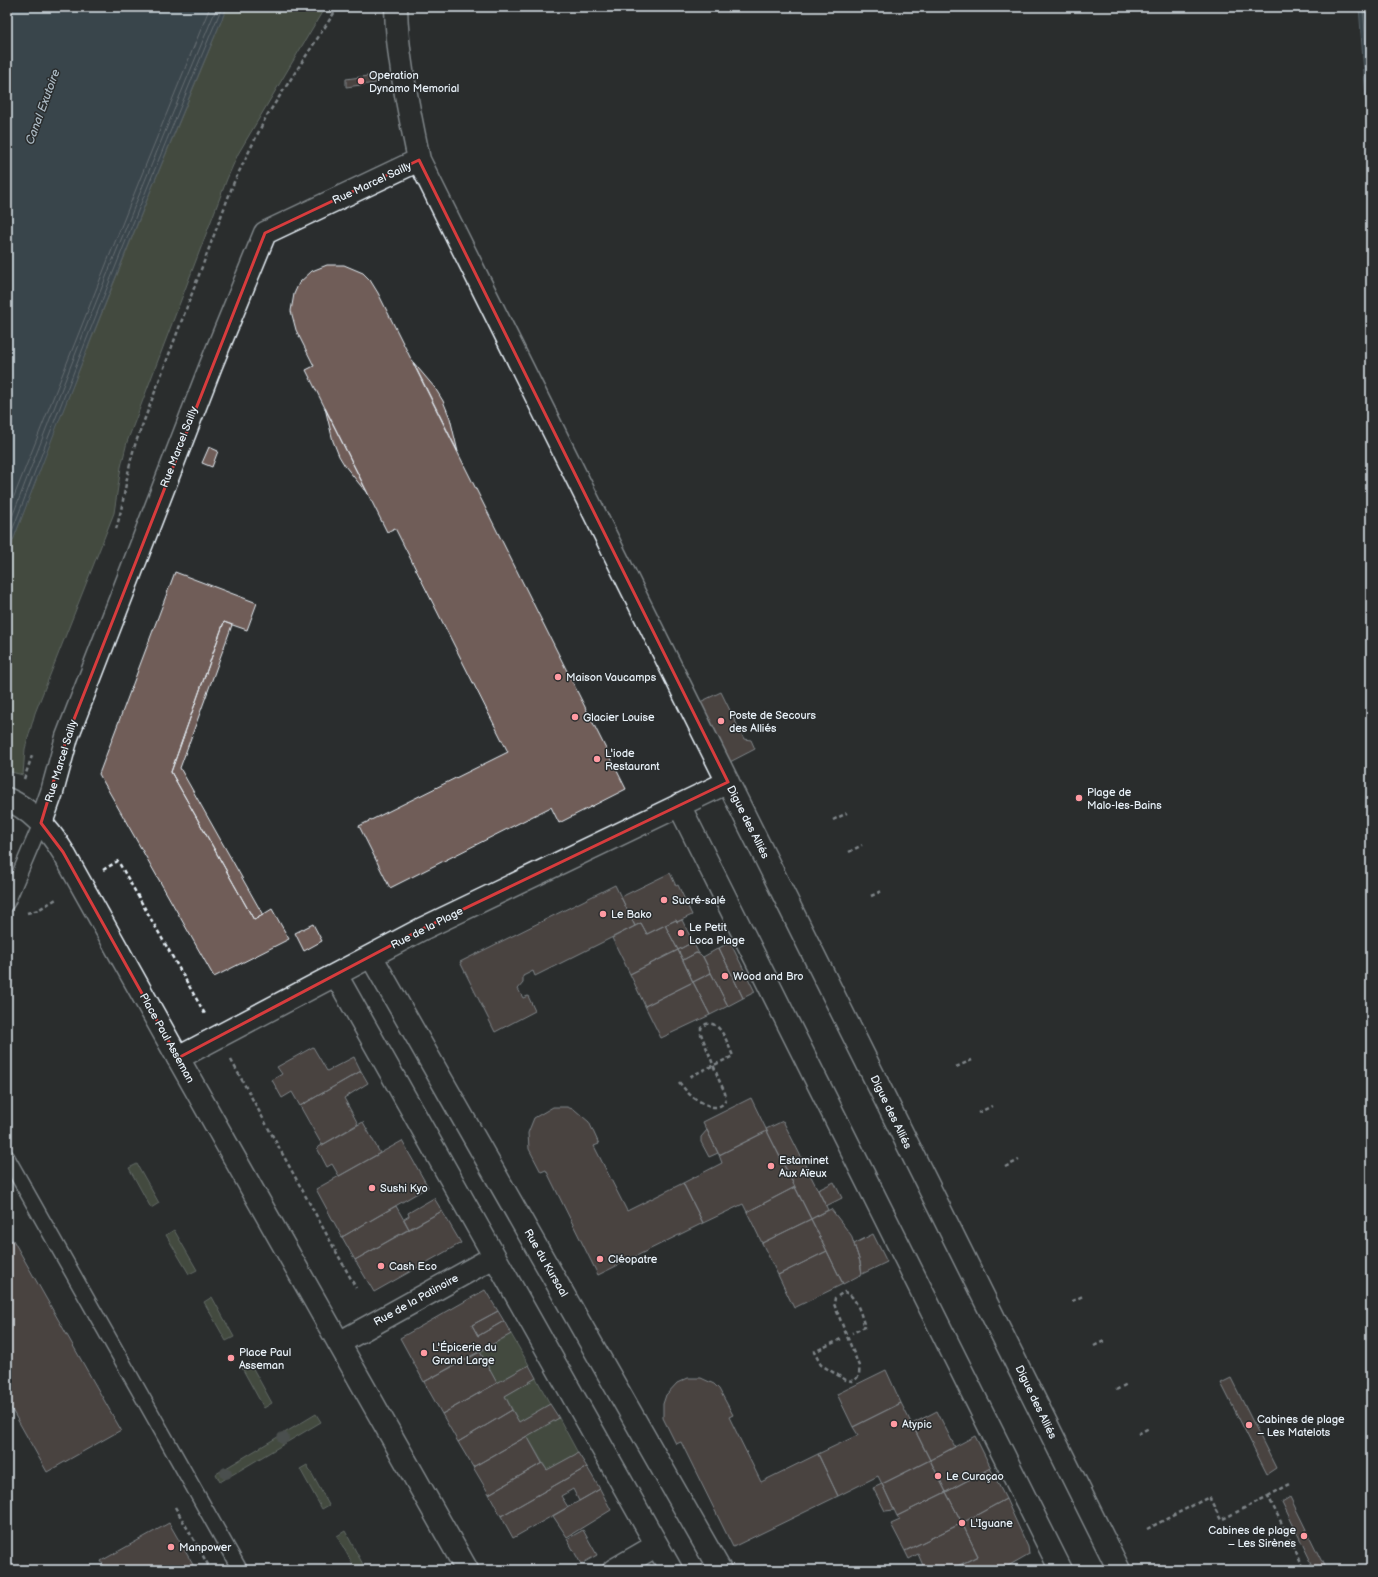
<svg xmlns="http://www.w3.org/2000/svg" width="1378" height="1577" font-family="'Balsamiq Sans',sans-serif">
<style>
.green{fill:#626e56;stroke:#a5b0a7}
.water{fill:#4d6270;stroke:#8b9ba6}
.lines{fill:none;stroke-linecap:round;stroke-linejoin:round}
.shore{stroke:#aab8c2;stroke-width:1}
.building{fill:#6f5d58;stroke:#e8f1f8}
.lane-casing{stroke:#e8f1f8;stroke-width:17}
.street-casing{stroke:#e8f1f8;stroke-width:25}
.secondary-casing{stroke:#e8f1f8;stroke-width:25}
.path{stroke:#e8f1f8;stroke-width:2.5;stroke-dasharray:4 3;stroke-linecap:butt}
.lane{stroke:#2a2d2e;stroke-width:14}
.street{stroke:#2a2d2e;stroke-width:22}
.secondary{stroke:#2a2d2e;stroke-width:22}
.tree{fill:#727875}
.marked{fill:none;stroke:#d83c3d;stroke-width:3;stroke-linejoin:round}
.poi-dot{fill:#ff9aa2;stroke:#2a2d2e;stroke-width:1.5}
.labels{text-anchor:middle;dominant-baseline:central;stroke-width:3;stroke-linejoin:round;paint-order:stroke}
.poi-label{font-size:11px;fill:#e8f1f8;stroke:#2a2d2e;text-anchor:start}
.street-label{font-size:11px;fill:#e8f1f8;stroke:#2a2d2e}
.water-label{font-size:12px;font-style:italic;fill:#aab8c2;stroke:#2a2d2e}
</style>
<rect width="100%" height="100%" fill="#2a2d2e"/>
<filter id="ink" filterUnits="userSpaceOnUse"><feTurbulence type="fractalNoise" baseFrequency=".025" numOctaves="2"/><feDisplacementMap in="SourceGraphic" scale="8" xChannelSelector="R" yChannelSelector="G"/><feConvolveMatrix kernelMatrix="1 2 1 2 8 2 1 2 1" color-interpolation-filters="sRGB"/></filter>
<g filter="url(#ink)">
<path class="green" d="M227 7H325L238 154 227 179 127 442 121 467 114 513 35 713 25 749 23 775 7 771V556L51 440 153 185Z
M137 1164 159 1203 151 1208 129 1168Z
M174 1230 197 1270 189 1274 166 1235Z
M212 1297 234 1337 226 1341 204 1302Z
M511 1334 529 1365 497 1383 480 1352Z
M250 1363 272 1403 264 1408 242 1368Z
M536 1378 550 1404 519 1422 505 1396Z
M316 1414 321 1422 220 1482 216 1474Z
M559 1418 578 1453 547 1470 527 1436Z
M307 1465 329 1505 322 1509 300 1469Z
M345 1531 366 1570H356L337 1536Z"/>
<path class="water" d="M7 7H227C150 188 77 372 7 556Z
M1359 7H1371V178L1369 138Z"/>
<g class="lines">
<path class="shore" d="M1363 7 1371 108
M7 514 140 179 210 7
M7 530C74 355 144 180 217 7
M7 544C76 364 147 185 222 7"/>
</g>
<path class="building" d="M375 75 376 83 346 87V79Z
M327 265H344L363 273 370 280 378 293 626 789 559 823 551 807 390 888 359 826 508 752 395 528 387 532 306 370 314 366 296 330 291 311 294 294 299 283 312 271Z
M413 362 435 388 443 401 450 418 458 452Z
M325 408 369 496 345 466 339 456 333 441Z
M209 447 218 451 212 467 202 463Z
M175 572 257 603 247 630 224 622 171 772 254 920 272 909 289 939 214 977 99 774Z
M224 622 232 625 180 768 263 915 254 920 171 772Z
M721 692 744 739 751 740 755 749 728 763 698 703Z
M670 873 676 886 678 885 692 915 677 922 676 920 647 934 641 923 635 926 621 897Z
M615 885 635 926 535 976 533 971 523 976V983L518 989 523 998 528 996 535 1011 495 1032 460 962Z
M676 920 677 922 682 920 693 942 678 950 665 925Z
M641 923 647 934 665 925 678 950 630 974 612 938Z
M313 924 322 941 304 951 295 933Z
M693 942 699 954 696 953 683 960 678 950Z
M730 942 755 992 743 998 719 948Z
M719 948 743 998 728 1006 703 957Z
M678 950 693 982 645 1006 630 974Z
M696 953 700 954 703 957 711 973 693 982 683 960Z
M711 973 728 1006 710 1015 693 982Z
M693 982 710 1015 661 1038 645 1006Z
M313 1047 327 1071 354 1057 361 1071 300 1106 292 1092 282 1098 272 1080 282 1074 277 1067Z
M361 1071 368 1083 344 1098 358 1124 322 1145 300 1106Z
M751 1098 767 1131 719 1155 703 1122Z
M553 1107H567L575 1110 589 1122 599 1144 594 1146 627 1211 683 1183 703 1223 598 1275 546 1170 541 1172 529 1149 528 1133 534 1118Z
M783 1121 828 1210 811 1219 766 1129Z
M363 1122 380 1153 339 1176 332 1164 327 1167 317 1148Z
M707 1130 718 1153 709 1157 701 1142V1137Z
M767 1131 795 1187 747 1212 743 1204 703 1223 683 1183 722 1163 719 1155Z
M402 1141 428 1187 342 1237 316 1189Z
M834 1182 842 1198 826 1206 818 1190Z
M795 1187 811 1219 762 1243 747 1212Z
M434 1198 442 1211 409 1229 404 1219 409 1216 408 1213Z
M396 1206 409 1229 355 1260 342 1237Z
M831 1209 851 1235 860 1262 862 1274 843 1284 811 1219Z
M442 1211 461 1243 374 1292 355 1260Z
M811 1219 827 1251 778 1275 762 1243Z
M873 1234 887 1262 862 1274 860 1262 854 1244Z
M13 1240 121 1430 47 1472 7 1401V1243Z
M827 1251 843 1284 794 1308 778 1275Z
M485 1290 498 1311 472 1325 478 1336 504 1321 511 1334 424 1382 400 1338Z
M498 1311 504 1321 478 1336 472 1325Z
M480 1352 497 1383 442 1414 424 1382Z
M529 1365 536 1378 505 1396 512 1410 458 1442 442 1414Z
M886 1370 901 1403 853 1427 837 1394Z
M688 1378H701L714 1384 719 1389 733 1415 729 1417 761 1482 818 1454 838 1496 733 1547 681 1442 676 1444 663 1418V1404L666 1395 677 1383Z
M1231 1378 1276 1468 1267 1474 1221 1383Z
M901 1403 930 1460 882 1484 878 1476 838 1496 818 1454 858 1435 853 1427Z
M550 1404 559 1418 473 1467 458 1442 512 1410 519 1422Z
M937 1411 955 1447 930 1460 912 1424Z
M527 1436 542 1463 489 1494 473 1467Z
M975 1436 991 1468 946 1492 930 1460Z
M578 1453 587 1467 501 1516 489 1494 542 1463 547 1470Z
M930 1460 946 1492 897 1516 882 1484Z
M587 1467 600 1489 579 1501 573 1489 561 1496 568 1507 513 1538 501 1516Z
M990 1468 1006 1499 962 1523 946 1492Z
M882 1484 894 1510 885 1511 873 1488Z
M600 1489 611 1510 567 1537 553 1516Z
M946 1492 962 1523 905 1551 891 1524 900 1520 897 1516Z
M1290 1497 1326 1570H1315L1282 1502Z
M1006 1499 1028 1547 1029 1554 1001 1570H966L962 1564 978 1556 962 1523Z
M169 1523 196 1570H106L101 1561Z
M962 1523 978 1556 949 1570H925L918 1554 909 1559 905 1551Z
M583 1530 597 1555 581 1564 567 1539Z"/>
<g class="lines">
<defs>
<path id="lane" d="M7 903 41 823
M7 1157 240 1570"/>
<path id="street" d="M396 7C397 58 409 110 419 160L1119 1570
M679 805 1061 1570
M41 823 52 792 67 737 211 365 265 233 419 160
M371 956 720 1570
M336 975 671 1570
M178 1058 422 929 728 782
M339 1343 494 1257
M614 1570 657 1545"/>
<path id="secondary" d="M7 799C32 810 49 829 63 852L178 1058 467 1570"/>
</defs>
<use href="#lane" class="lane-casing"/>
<use href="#street" class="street-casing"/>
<use href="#secondary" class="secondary-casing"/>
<path class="path" d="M116 529C125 501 126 471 136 442L234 182 266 117 338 7
M24 779 33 753
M833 820 847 813
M849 852 862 845
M103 870 118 861 205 1014
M871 896 882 891
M27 913 38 910 58 898
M231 1060 356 1288
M956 1067 972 1060
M679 1082C690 1096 693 1099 710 1106 717 1109 726 1105 726 1097 725 1091 721 1085 719 1080 713 1064 707 1049 701 1034V1028L706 1024C721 1020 728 1045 733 1056L687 1078
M978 1113 992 1106
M1005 1167 1019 1160
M1072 1301 1083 1296
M841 1339 814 1352 821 1365 846 1380 853 1381C859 1378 860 1373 859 1366L834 1304 835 1298 844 1292C857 1295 861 1316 865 1327L852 1333
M1094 1346 1104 1341
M1116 1390 1127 1384
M1138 1434 1149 1428
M1268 1496 1290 1484
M175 1507 211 1570
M1147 1529 1209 1497 1221 1520 1268 1496 1305 1570"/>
<use href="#lane" class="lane"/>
<use href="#street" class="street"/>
<use href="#secondary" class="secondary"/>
</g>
<g class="tree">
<circle cx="283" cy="1438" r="6"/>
<circle cx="226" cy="1473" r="6"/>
</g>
</g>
<path d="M0 0H1378V1577H0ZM419 160 728 782 422 929 178 1058 63 852 41 823 67 737 265 233Z" fill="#2a2d2e" fill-opacity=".55" fill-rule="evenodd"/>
<path class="marked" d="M419 160 728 782 422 929 178 1058 63 852 41 823 67 737 265 233Z"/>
<g class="poi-dot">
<circle cx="361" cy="81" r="4"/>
<circle cx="558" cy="677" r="4"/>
<circle cx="575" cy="717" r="4"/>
<circle cx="721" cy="721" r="4"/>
<circle cx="597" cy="759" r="4"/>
<circle cx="1079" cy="798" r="4"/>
<circle cx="664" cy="900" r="4"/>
<circle cx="603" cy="914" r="4"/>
<circle cx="681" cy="933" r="4"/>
<circle cx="725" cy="976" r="4"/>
<circle cx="771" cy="1166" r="4"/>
<circle cx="372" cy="1188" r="4"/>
<circle cx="600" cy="1259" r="4"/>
<circle cx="381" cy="1266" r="4"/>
<circle cx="424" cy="1353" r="4"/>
<circle cx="231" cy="1358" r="4"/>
<circle cx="894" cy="1424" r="4"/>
<circle cx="1249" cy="1425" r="4"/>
<circle cx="938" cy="1476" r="4"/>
<circle cx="962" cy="1523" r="4"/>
<circle cx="1304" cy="1536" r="4"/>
<circle cx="171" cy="1547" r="4"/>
</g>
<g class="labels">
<g class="poi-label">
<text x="369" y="75">Operation<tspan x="369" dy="13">Dynamo Memorial</tspan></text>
<text x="566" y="677">Maison Vaucamps</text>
<text x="729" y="715">Poste de Secours<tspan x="729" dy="13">des Alliés</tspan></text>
<text x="583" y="717">Glacier Louise</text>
<text x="605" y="753">L'iode<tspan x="605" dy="13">Restaurant</tspan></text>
<text x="1087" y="792">Plage de<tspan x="1087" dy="13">Malo-les-Bains</tspan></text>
<text x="672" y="900">Sucré-salé</text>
<text x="611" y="914">Le Bako</text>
<text x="689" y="927">Le Petit<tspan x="689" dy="13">Loca Plage</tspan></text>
<text x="733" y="976">Wood and Bro</text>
<text x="779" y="1160">Estaminet<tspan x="779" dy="13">Aux Aïeux</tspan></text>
<text x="380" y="1188">Sushi Kyo</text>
<text x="608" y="1259">Cléopatre</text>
<text x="389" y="1266">Cash Eco</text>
<text x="432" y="1347">L'Épicerie du<tspan x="432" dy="13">Grand Large</tspan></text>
<text x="239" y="1352">Place Paul<tspan x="239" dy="13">Asseman</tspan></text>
<text x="1257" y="1419">Cabines de plage<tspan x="1257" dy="13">– Les Matelots</tspan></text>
<text x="902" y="1424">Atypic</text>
<text x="946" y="1476">Le Curaçao</text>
<text x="970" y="1523">L'Iguane</text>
<text x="1296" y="1530" text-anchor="end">Cabines de plage<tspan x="1296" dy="13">– Les Sirènes</tspan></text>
<text x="179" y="1547">Manpower</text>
</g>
<g class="street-label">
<text transform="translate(372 183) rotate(-25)">Rue Marcel Sailly</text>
<text transform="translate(179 447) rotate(-69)">Rue Marcel Sailly</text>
<text transform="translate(61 761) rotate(-73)">Rue Marcel Sailly</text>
<text transform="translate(748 822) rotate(63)">Digue des Alliés</text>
<text transform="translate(427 928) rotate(-27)">Rue de la Plage</text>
<text transform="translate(167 1038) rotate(61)">Place Paul Asseman</text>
<text transform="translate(891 1112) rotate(64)">Digue des Alliés</text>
<text transform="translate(546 1263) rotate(60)">Rue du Kursaal</text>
<text transform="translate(416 1300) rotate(-29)">Rue de la Patinoire</text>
<text transform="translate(1036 1402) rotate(64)">Digue des Alliés</text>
</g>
<g class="water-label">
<text transform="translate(43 107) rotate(-70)">Canal Exutoire</text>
</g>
</g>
<rect width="1378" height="1577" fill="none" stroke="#2a2d2e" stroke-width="24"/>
<rect x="12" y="12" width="1354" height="1553" fill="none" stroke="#e8f1f8" stroke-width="1.5" filter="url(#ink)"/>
</svg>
